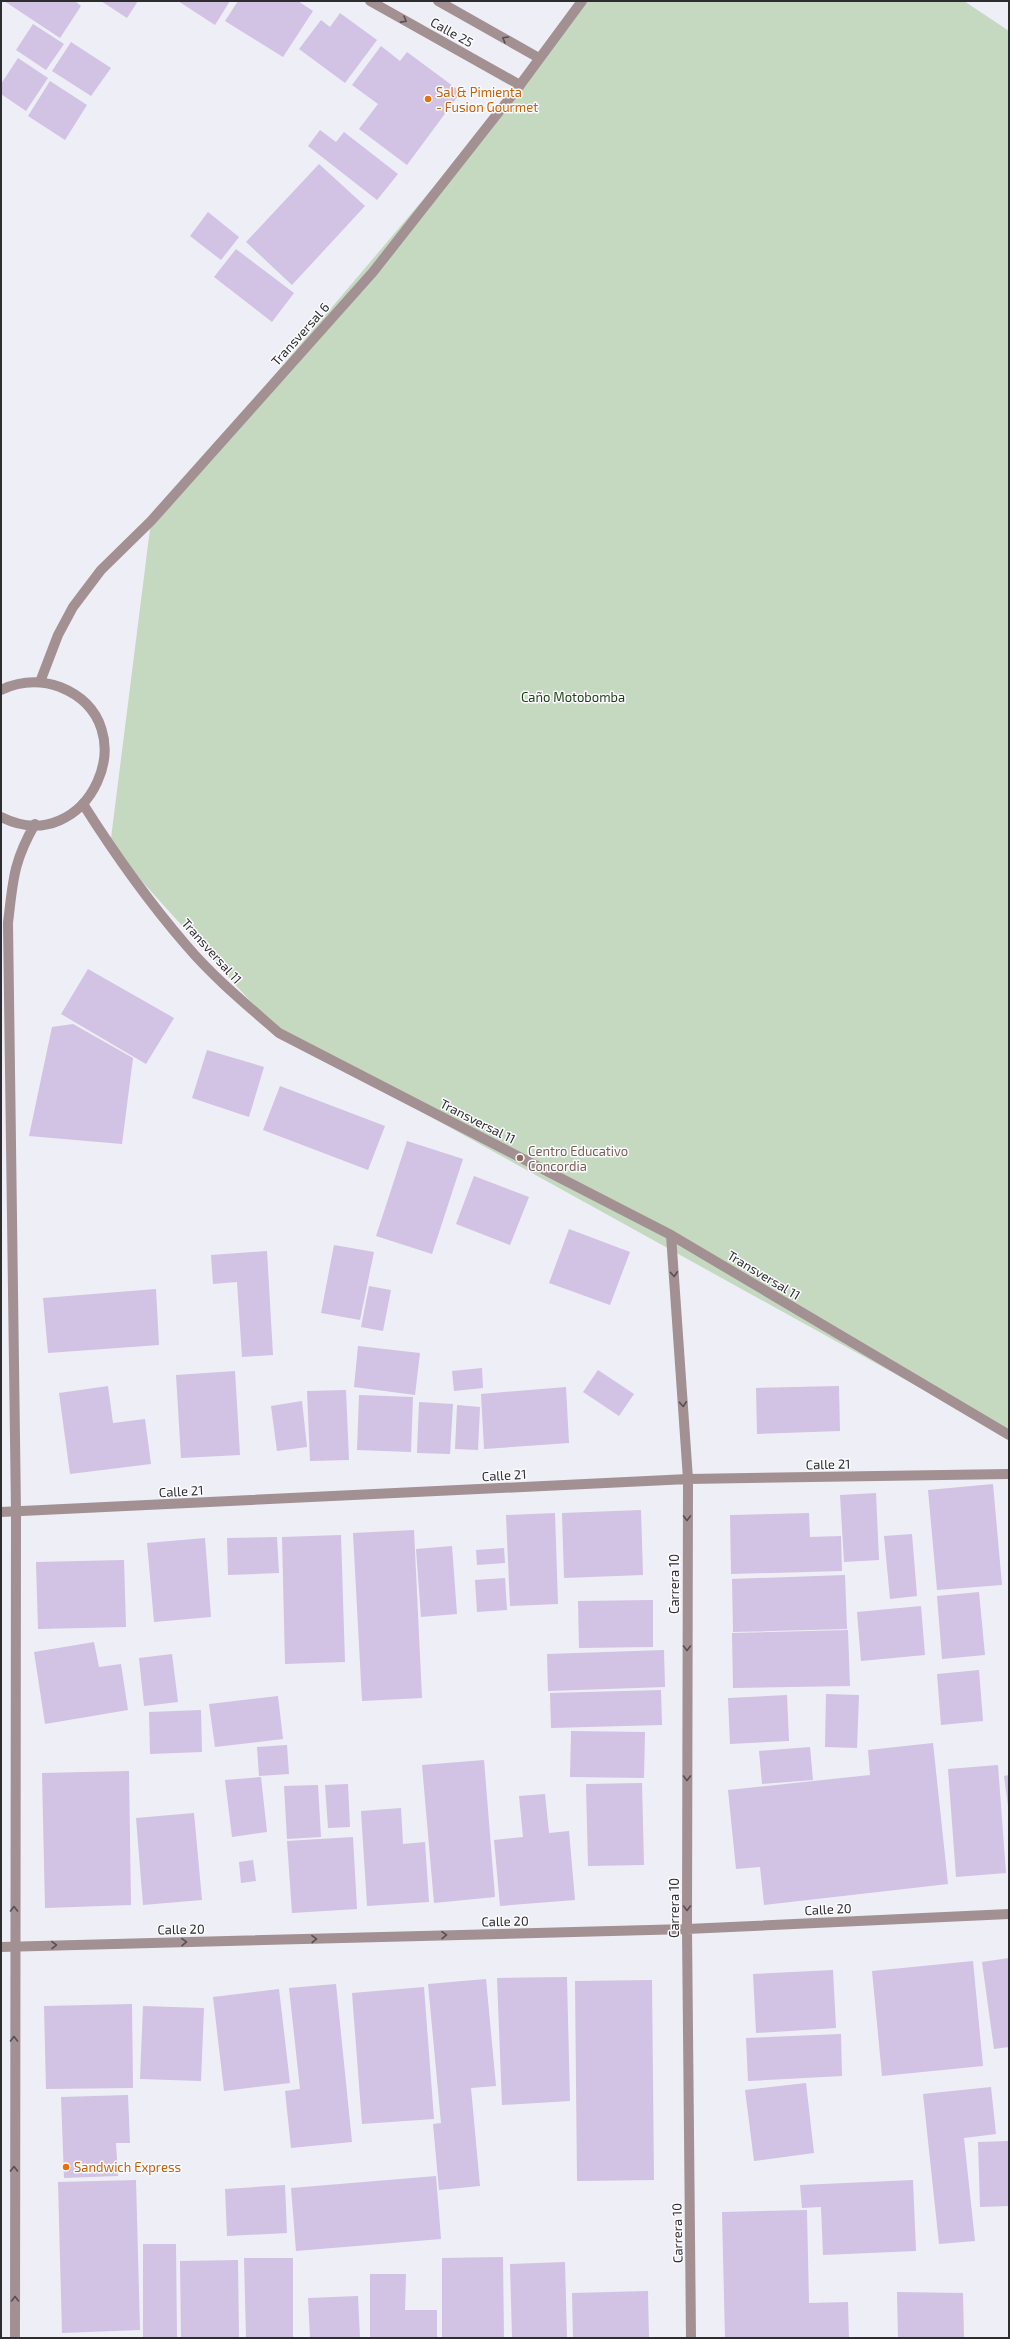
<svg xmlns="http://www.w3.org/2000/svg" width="1010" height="2339" font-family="'Exo 2',sans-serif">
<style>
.green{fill:#c5d9c1}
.building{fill:#d2c2e3}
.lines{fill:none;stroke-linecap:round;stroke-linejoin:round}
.minor{stroke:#a29093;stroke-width:10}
.tertiary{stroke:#a29093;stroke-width:10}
.oneway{stroke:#565053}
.food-dot{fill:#e8710a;stroke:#fcfcfe;stroke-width:1.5}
.education-dot{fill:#8d6e63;stroke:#fcfcfe;stroke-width:1.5}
.labels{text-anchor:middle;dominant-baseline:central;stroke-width:3;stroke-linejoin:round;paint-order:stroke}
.street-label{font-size:13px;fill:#2d2d30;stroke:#fcfcfe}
.food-label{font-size:13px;fill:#c56008;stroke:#fcfcfe;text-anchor:start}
.park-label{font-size:13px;fill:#1e4017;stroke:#fcfcfe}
.education-label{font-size:13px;fill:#785e54;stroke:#fcfcfe;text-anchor:start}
</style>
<rect width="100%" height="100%" fill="#eeeef6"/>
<path class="green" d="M582 1H964L1009 31V1437L279 1033 110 846 151 521 520 85Z"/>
<path class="building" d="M4 1H75L81 6 60 38Z
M101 1H138L127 18Z
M178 1H230L215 25Z
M238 1H298L313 11 283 57 225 21Z
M340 13 377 40 345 83 299 49 321 20 330 27Z
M33 24 64 44 46 70 16 50Z
M71 42 111 68 91 96 52 71Z
M381 46 400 61 407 52 461 92 407 165 359 129 378 104 352 85Z
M18 58 48 78 26 111 1 94V84Z
M50 81 87 105 65 140 28 116Z
M320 130 336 142 344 132 398 174 377 200 308 146Z
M319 164 365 206 292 285 246 242Z
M208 212 239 237 221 260 190 236Z
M236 249 294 293 272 322 214 277Z
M88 969 174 1018 146 1064 61 1014Z
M73 1024 133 1058 122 1144 29 1136 52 1027Z
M207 1050 264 1067 249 1117 192 1098Z
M280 1086 385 1126 368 1170 263 1130Z
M407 1141 463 1159 432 1254 376 1236Z
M474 1176 529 1197 510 1245 456 1224Z
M569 1229 630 1252 610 1305 549 1283Z
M334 1245 374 1252 360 1320 321 1313Z
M267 1251 273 1355 242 1357 237 1282 213 1284 211 1255Z
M369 1286 391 1290 383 1331 361 1327Z
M156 1289 159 1345 48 1353 43 1298Z
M358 1346 420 1353 415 1395 354 1387Z
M482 1368 483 1388 454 1391 452 1371Z
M598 1370 634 1394 619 1416 583 1392Z
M235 1371 240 1455 181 1458 176 1375Z
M108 1386 113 1423 145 1419 151 1464 70 1474 59 1393Z
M839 1386 840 1431 757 1434 756 1388Z
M566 1387 569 1443 484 1449 481 1394Z
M346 1390 349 1460 310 1461 307 1391Z
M359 1395 413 1397 411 1452 357 1450Z
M302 1401 307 1447 277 1451 271 1406Z
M419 1402 453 1404 450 1454 417 1453Z
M457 1405 480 1407 478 1450 455 1449Z
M993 1484 1002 1585 937 1590 928 1490Z
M876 1493 879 1560 844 1562 840 1495Z
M641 1510 643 1575 564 1578 562 1513Z
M555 1513 558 1604 510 1606 506 1515Z
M809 1513 810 1537 841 1536 842 1571 731 1574 730 1515Z
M414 1530 422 1698 362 1701 353 1533Z
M912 1534 917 1596 890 1599 884 1536Z
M341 1535 345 1662 285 1664 282 1537Z
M277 1537 279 1573 228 1575 227 1538Z
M205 1538 211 1617 154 1622 147 1543Z
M452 1546 457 1614 421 1617 416 1549Z
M504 1548 505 1563 477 1565 476 1550Z
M124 1560 126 1627 38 1629 36 1562Z
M845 1575 847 1629 733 1632 732 1579Z
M505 1578 507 1610 477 1612 475 1580Z
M979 1592 985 1655 942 1659 937 1596Z
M653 1600V1647L579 1648 578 1601Z
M921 1606 925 1655 861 1661 857 1612Z
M848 1630 850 1686 733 1688 732 1633Z
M94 1642 99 1667 121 1664 128 1710 45 1724 34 1652Z
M664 1650 665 1687 548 1691 547 1654Z
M172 1654 178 1702 144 1706 139 1658Z
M979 1670 983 1721 941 1725 937 1674Z
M661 1690 662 1725 551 1728 550 1693Z
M826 1694 859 1695 857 1748 825 1747Z
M787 1695 789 1741 730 1744 728 1698Z
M278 1696 283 1739 215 1747 209 1704Z
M201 1710 202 1752 150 1754 149 1712Z
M571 1731 645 1732 644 1778 570 1777Z
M933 1743 948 1884 764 1905 760 1867 736 1869 728 1790 870 1775 868 1750Z
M287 1745 289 1774 259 1776 257 1747Z
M810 1747 813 1780 762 1784 759 1751Z
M484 1760 495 1897 434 1903 422 1765Z
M998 1765 1006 1873 956 1877 948 1769Z
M129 1771 131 1905 45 1908 42 1773Z
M1009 1775V1805L1008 1806 1004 1776Z
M261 1777 267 1832 232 1837 225 1780Z
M642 1783 644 1865 588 1866 586 1784Z
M348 1784 350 1827 328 1828 325 1785Z
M318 1785 321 1837 287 1839 284 1786Z
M545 1794 549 1833 569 1831 575 1900 500 1906 494 1840 523 1837 519 1796Z
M401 1808 403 1844 425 1842 429 1902 367 1906 361 1811Z
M194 1813 202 1900 143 1905 136 1818Z
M353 1837 357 1909 292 1913 287 1841Z
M253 1860 256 1881 241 1883 239 1862Z
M1009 1958V2047L994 2049 982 1962Z
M973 1961 983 2066 882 2076 872 1971Z
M833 1970 836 2028 756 2033 753 1974Z
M567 1977 570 2101 502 2105 497 1978Z
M486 1979 496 2086 471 2088 480 2186 439 2190 433 2124 441 2123 428 1984Z
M652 1980 654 2180 577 2181 575 1981Z
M336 1984 352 2142 291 2148 285 2091 300 2089 289 1988Z
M424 1987 434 2119 362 2124 352 1993Z
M279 1989 290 2083 224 2091 213 1997Z
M132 2004 133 2088 46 2089 44 2006Z
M143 2006 204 2008 201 2081 140 2079Z
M841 2034 842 2076 748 2081 746 2038Z
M806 2083 814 2153 754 2161 745 2090Z
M991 2087 996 2134 964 2138 975 2241 939 2244 923 2094Z
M128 2095 130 2143H116L118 2176 64 2178 61 2097Z
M1009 2141V2206L980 2207 978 2142Z
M436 2176 441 2239 296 2251 291 2188Z
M136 2180 140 2330 62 2333 58 2182Z
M913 2180 916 2251 823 2255 821 2207 802 2208 800 2185Z
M285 2185 287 2233 227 2236 225 2189Z
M807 2210 809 2303 848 2302 849 2338H725L722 2212Z
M143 2244H176L177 2338H143Z
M503 2257 504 2338H442V2258Z
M244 2258H293V2338H246Z
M238 2260 239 2338H181L180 2261Z
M565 2262 567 2338H512L510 2264Z
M370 2274H406L405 2310H437V2338H370Z
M648 2291 649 2338H573L572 2293Z
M897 2292 963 2293 964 2338H898Z
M358 2296 360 2338H310L308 2298Z"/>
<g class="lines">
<path class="minor" d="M370 1 520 85
M438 1 539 58
M83 804C114 853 148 901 186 945 214 978 247 1005 279 1033L671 1235 1009 1435
M671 1235 688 1479 687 1929 691 2338
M1 1512 688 1479 1009 1474
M1 1947 687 1929 1009 1914"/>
<path class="tertiary" d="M40 682 58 635 73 607 101 570 151 521 373 272 520 85 582 1
M1 690C20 681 40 680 60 687 151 723 88 861 1 817
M15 2338 16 1512 8 923C13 881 13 862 35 824"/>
</g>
<defs><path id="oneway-chevron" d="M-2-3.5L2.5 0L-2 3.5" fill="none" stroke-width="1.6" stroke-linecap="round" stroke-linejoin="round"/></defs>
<g class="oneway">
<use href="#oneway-chevron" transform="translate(404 20) rotate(29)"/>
<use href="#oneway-chevron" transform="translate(505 39) rotate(-150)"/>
<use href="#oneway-chevron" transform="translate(674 1274) rotate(86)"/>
<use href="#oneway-chevron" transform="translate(683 1404) rotate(86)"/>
<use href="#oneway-chevron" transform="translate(687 1518) rotate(90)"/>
<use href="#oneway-chevron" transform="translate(687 1648) rotate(90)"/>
<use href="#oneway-chevron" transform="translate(687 1778) rotate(90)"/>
<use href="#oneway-chevron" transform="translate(687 1908) rotate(90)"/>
<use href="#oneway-chevron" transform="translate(14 1909) rotate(-90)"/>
<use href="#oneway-chevron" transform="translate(444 1935) rotate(-1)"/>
<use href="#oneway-chevron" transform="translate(314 1939) rotate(-1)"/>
<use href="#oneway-chevron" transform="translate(184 1942) rotate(-1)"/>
<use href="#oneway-chevron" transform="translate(54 1945) rotate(-1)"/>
<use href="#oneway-chevron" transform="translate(14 2039) rotate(-90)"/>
<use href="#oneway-chevron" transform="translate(14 2169) rotate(-90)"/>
<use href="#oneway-chevron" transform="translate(15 2299) rotate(-90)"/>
</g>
<g class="food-dot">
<circle cx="428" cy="99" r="4"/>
<circle cx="66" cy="2167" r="4"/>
</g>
<circle class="education-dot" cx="520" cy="1158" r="4"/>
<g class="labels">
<g class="street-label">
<text transform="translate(452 32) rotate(29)">Calle 25</text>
<text transform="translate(300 334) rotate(-48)">Transversal 6</text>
<text transform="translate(212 951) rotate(48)">Transversal 11</text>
<text transform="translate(478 1121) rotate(27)">Transversal 11</text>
<text transform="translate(764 1275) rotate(31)">Transversal 11</text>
<text transform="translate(828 1464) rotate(-1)">Calle 21</text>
<text transform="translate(504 1475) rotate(-3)">Calle 21</text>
<text transform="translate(181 1491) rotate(-3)">Calle 21</text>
<text transform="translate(674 1584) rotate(-90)">Carrera 10</text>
<text transform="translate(674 1908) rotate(-90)">Carrera 10</text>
<text transform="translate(828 1909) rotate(-3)">Calle 20</text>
<text transform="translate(505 1921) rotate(-1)">Calle 20</text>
<text transform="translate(181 1929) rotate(-1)">Calle 20</text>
<text transform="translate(677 2233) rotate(-91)">Carrera 10</text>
</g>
<g class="food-label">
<text x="436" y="92">Sal &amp; Pimienta<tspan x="436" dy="15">- Fusion Gourmet</tspan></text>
<text x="74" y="2167">Sandwich Express</text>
</g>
<g class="park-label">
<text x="573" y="697">Caño Motobomba</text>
</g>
<g class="education-label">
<text x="528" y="1151">Centro Educativo<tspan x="528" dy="15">Concordia</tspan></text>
</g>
</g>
<rect width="1010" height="2339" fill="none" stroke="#2d2d30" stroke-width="4"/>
</svg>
